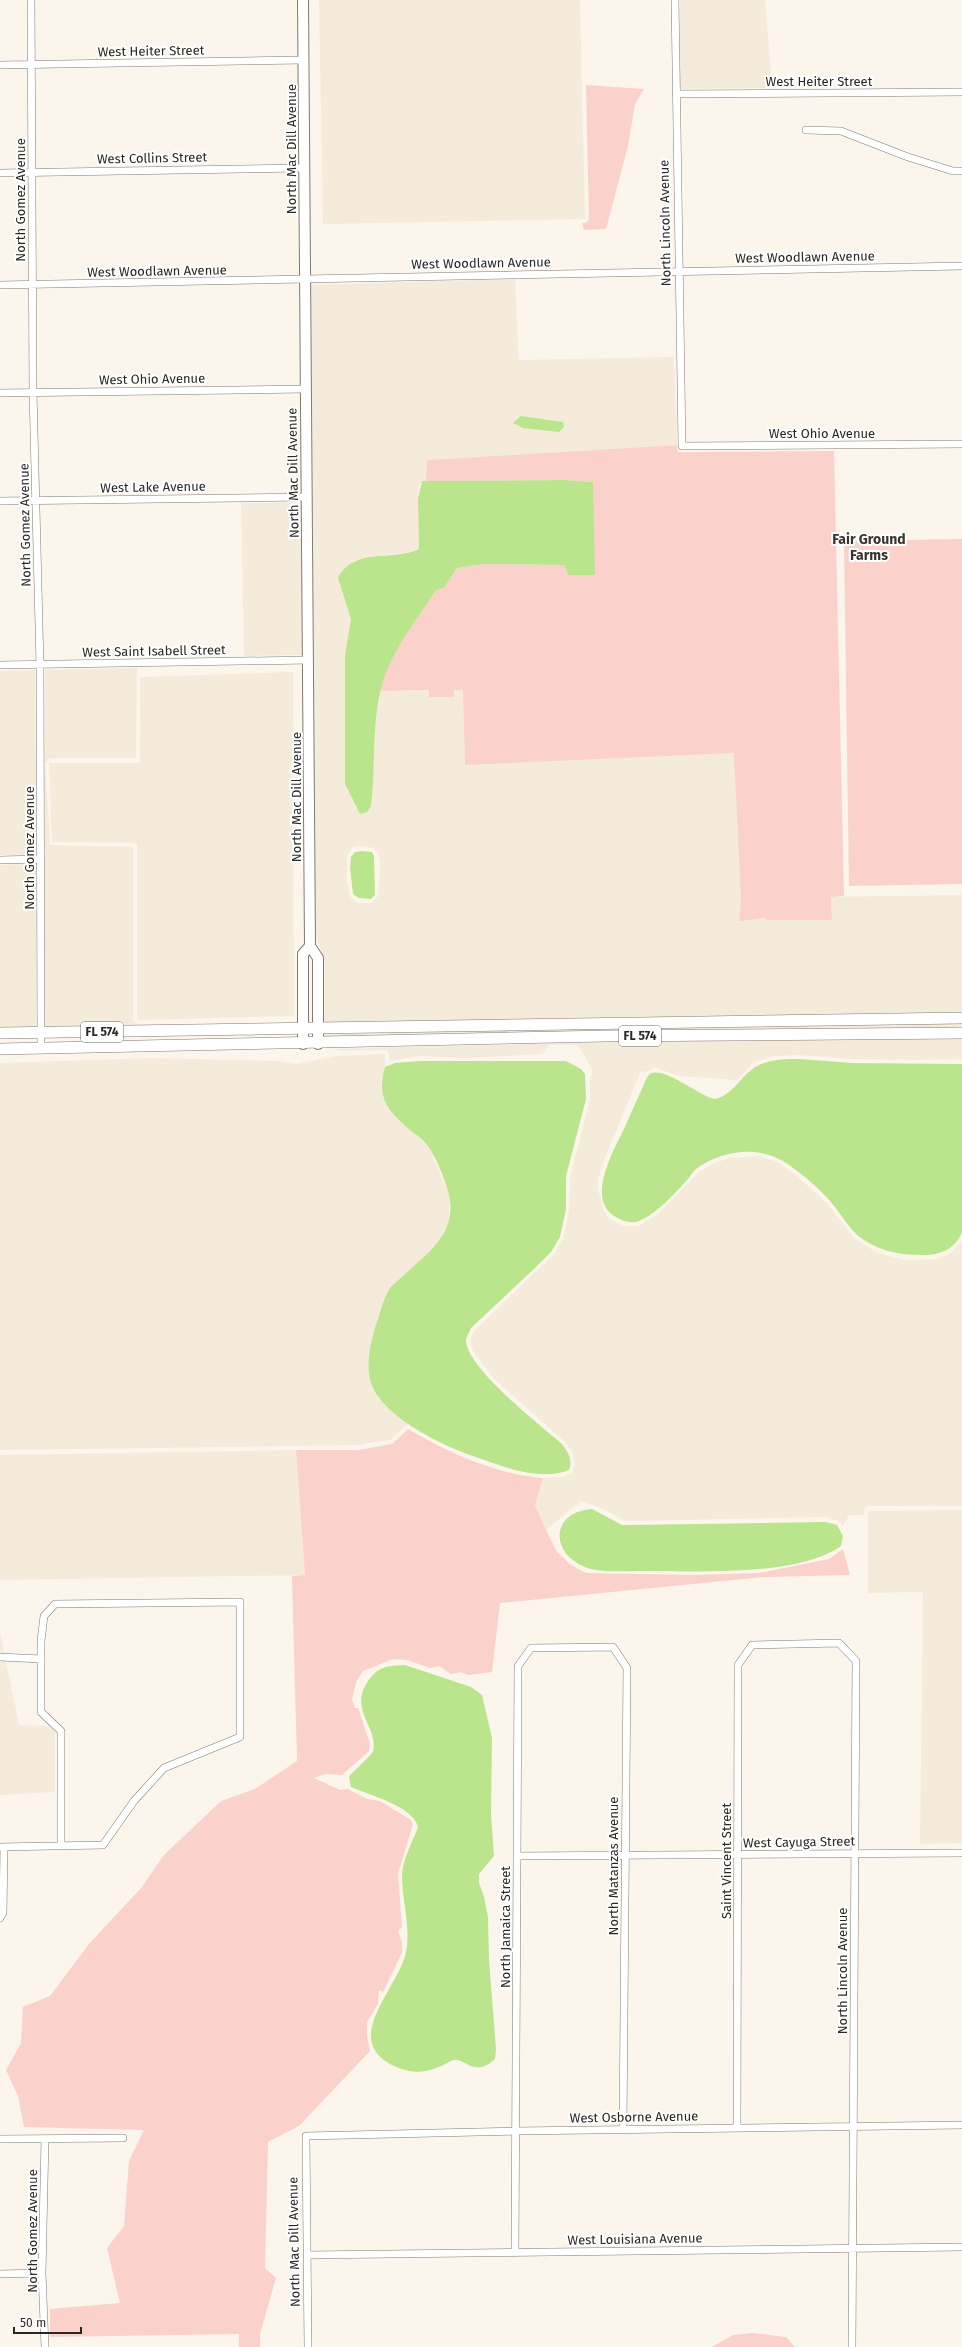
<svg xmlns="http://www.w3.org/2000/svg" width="962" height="2347" font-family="'Fira Sans',sans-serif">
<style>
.built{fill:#f5ebdb;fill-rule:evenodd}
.green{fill:#fbd1cb}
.water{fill:#bbe58c}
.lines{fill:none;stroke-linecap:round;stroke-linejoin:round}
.street-casing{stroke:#817b73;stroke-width:8}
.secondary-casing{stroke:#817b73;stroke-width:12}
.primary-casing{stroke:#817b73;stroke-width:12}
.street{stroke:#fff;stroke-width:7}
.secondary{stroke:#fff;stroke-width:10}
.primary{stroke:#fff;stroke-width:11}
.labels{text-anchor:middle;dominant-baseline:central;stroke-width:4;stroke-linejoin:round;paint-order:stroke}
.shield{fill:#fff;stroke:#6a6866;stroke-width:1}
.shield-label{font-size:12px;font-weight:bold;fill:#2a2724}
.street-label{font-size:13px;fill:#2a2724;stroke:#fff}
.neighbourhood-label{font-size:14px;font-weight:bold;fill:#3a352e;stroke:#fff}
</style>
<rect width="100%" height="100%" fill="#fbf5ec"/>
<path class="built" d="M319 0H580L585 219 323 224Z
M680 0H765L772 88 680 89Z
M515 279 519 360 674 357 677 445 427 460 426 481H422L419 485 418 499 419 549 410 553 383 555 354 561 339 578 351 619 345 655V784L360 814 371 806 375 727 381 691 464 690 465 764 735 753 741 902 739 920 767 918V920H832L831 897 962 895V1013L322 1024V954L315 932 309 285ZM362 846 374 848 378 854 380 864 378 896 372 903H358L351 898 347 882V856L353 847Z
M241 503H302L303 655 244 656Z
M137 668 136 758H50L45 763 50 845 133 847V1020L139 1026 45 1028V670Z
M35 670 36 854 0 855V671Z
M293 672 294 1016 137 1020V843L52 842 49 763H140V677Z
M36 864V1028H0V865Z
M962 1023V1028L322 1039V1034Z
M962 1038V1059L915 1060 852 1059 800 1055 774 1056 753 1063 737 1080 677 1076 655 1067 646 1072 641 1071 604 1160 598 1179V1189L604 1211 610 1219 624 1226H639L658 1214 698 1173 714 1163 730 1158 758 1156 778 1162 791 1171 827 1203 853 1237 877 1253 905 1260 937 1259 951 1253 962 1241V1506H868L865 1508 864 1515H849L843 1526 839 1521 826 1517 630 1521 623 1520 603 1509 581 1501 546 1530 535 1505 543 1478 562 1477 572 1473 575 1464 572 1451 564 1441 493 1378 473 1351 470 1340 474 1331 553 1255 563 1239 569 1210 570 1177 590 1100V1078L593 1071 578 1045H549L542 1054 466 1058 420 1056 389 1061V1053L386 1050 340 1051 333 1049 606 1042Z
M385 1054V1067L381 1080 403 1124 428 1145 444 1182 450 1200 449 1220 444 1234 431 1252 390 1288 377 1397 408 1424 390 1440 358 1445 0 1450V1063L152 1058 279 1061 295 1064 336 1056Z
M296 1450 305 1575 0 1580V1455Z
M962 1510V1843L920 1844 923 1592 868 1593V1511Z
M0 1633 19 1725 49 1726 55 1733V1792L0 1795Z"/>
<path class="green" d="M586 85 644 89 635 104 628 146 606 229 584 230 582 223H586L589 219Z
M677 445 678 452 834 451 844 896 831 897 832 920H767L766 918 739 921 741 902 734 753 465 765 463 690H454V697H429V690L381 691C387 653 416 622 436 590L444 588 457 568 485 564 564 565 568 575 593 482 565 480 426 481 427 460Z
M962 539V884L849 886 844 541Z
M408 1429C449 1453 495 1474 543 1478L535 1505 546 1530 557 1552 571 1565 586 1573 692 1575 759 1573 829 1559 843 1549 850 1575 765 1577 500 1603 492 1672 468 1675 461 1672 451 1674 439 1666 430 1668 407 1660 393 1659 363 1671 356 1682 352 1699 355 1708H358L370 1743 369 1751 342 1775 326 1774 314 1778 340 1790 348 1789 367 1799 380 1801 411 1820 413 1824 398 1874 402 1927 398 1931 402 1943V1953L383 1992 379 1990 378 2004 367 2022V2036L370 2051 299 2126 268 2142 265 2268 276 2278 260 2334V2347H239V2334L50 2337V2309L120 2303 107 2248 124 2226 129 2161 144 2130 24 2127 18 2096 6 2070 21 2043 23 2007 50 1996 89 1944 142 1887 164 1855 221 1801 255 1789 297 1761 292 1576 305 1575 296 1450H358L392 1444Z
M753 2333 786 2337 795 2347H712L733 2335Z"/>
<path class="water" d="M521 416 563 422 564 427 559 432 523 428 513 423Z
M565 480 593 482 595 575H568L564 565 485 564 457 568 444 588 436 590C417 620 393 648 383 682 371 722 376 765 371 806L367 812 360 814 345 784V655L351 619 338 578C355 546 393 562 419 549L418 499 422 481Z
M362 851 372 852 374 856 375 895 371 899 359 898 353 894 350 868 351 857 355 852Z
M800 1059 852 1063 962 1064V1232C956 1248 942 1254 927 1255 901 1256 876 1251 856 1234 846 1224 839 1211 830 1201 819 1188 803 1175 789 1165 761 1145 724 1149 696 1169 693 1171 691 1175 689 1178 675 1193 658 1213 639 1221 631 1224 622 1221 616 1217 584 1200 615 1148 625 1127 632 1110 640 1094 647 1077L651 1073C668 1068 697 1095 715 1099 733 1095 740 1077 754 1068 767 1059 784 1059 800 1059Z
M420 1061H566L581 1069 585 1074 586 1099 566 1176V1209L560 1237 551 1252 535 1268 471 1328C470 1331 467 1336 466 1339 464 1366 541 1426 562 1444 568 1452 573 1459 569 1470 540 1482 501 1466 473 1456 441 1445 378 1415 370 1379 366 1362 371 1341 376 1325 380 1314 383 1299 390 1288 393 1284 399 1280 403 1276 426 1254 454 1237 450 1201 448 1186 436 1156 427 1145 423 1139 416 1135 411 1131 388 1111 376 1098 385 1067L395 1063Z
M592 1509 622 1525H630L826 1522 837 1525 843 1536 841 1546C797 1577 696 1571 642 1571 627 1571 598 1573 585 1567 549 1552 551 1512 592 1509Z
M405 1665 471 1687 482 1695 492 1738 491 1815 494 1856 479 1874V1883L484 1897 488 1917 489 1960 496 2049 495 2059C472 2080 464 2054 451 2061 432 2072 415 2076 394 2066 339 2040 399 1988 406 1952 411 1927 402 1900 402 1876 402 1860 413 1841 418 1827 413 1806 369 1795 351 1787L349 1777C353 1771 373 1754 373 1751 379 1727 348 1711 368 1681 379 1666 387 1666 405 1665Z"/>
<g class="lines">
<defs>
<path id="street" d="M31 0 33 392 40 665 41 1049
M675 0 682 446 962 444
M0 65 303 60
M676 94 962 92
M806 130 841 131 908 157 953 171H962
M0 173 303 168
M0 285 962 266
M0 393 305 389
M0 501 306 497
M0 665 308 660
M0 860 41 859
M0 1657 41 1659
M0 1847 103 1845 134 1801 164 1768 240 1737V1602L55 1604 44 1616 41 1641V1712L61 1731V1845
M517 1856 962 1853
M0 1918 3 1913 4 1847
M737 2128 738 1665 752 1645 839 1643 856 1661 852 2347
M0 2139 123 2138
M45 2139 42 2273 45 2347
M515 2253 518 1666 531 1648 613 1647 627 1668 623 2129
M308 2255 962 2247
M0 2274 42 2273
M308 2347 306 2136 516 2131 962 2125"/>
<path id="secondary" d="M303 0 310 946 318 958V1044
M303 1044V954L310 946"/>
<path id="primary" d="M0 1033 962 1018
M0 1049 606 1036 962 1033"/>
</defs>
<use href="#street" class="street-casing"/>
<use href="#secondary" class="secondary-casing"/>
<use href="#primary" class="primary-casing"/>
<use href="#street" class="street"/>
<use href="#secondary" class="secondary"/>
<use href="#primary" class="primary"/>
</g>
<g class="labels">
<g class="shield">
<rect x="81" y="1022" width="42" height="20" rx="3"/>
<rect x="619" y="1026" width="42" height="20" rx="3"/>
</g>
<g class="shield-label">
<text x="102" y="1032">FL 574</text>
<text x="640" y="1036">FL 574</text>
</g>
<g class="street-label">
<text transform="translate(151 51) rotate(-1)">West Heiter Street</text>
<text x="819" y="81">West Heiter Street</text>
<text transform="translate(291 149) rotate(-90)">North Mac Dill Avenue</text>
<text transform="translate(152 158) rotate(-1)">West Collins Street</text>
<text transform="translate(20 200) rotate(-90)">North Gomez Avenue</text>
<text transform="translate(665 223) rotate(-91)">North Lincoln Avenue</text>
<text transform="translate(805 257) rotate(-1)">West Woodlawn Avenue</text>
<text transform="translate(481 263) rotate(-1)">West Woodlawn Avenue</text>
<text transform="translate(157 271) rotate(-1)">West Woodlawn Avenue</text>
<text transform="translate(152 379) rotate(-1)">West Ohio Avenue</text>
<text x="822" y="433">West Ohio Avenue</text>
<text transform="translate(293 473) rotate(-91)">North Mac Dill Avenue</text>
<text transform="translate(153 487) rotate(-1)">West Lake Avenue</text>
<text transform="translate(25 525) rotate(-91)">North Gomez Avenue</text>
<text transform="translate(154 651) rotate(-1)">West Saint Isabell Street</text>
<text transform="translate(296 797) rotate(-90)">North Mac Dill Avenue</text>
<text transform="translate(29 848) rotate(-90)">North Gomez Avenue</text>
<text transform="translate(799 1842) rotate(-1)">West Cayuga Street</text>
<text transform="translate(726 1861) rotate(-90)">Saint Vincent Street</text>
<text transform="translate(613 1866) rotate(-90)">North Matanzas Avenue</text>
<text transform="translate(505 1927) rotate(-90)">North Jamaica Street</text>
<text transform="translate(842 1971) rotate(-90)">North Lincoln Avenue</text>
<text transform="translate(634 2117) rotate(-1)">West Osborne Avenue</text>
<text transform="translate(32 2231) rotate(-90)">North Gomez Avenue</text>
<text transform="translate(635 2239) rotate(-1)">West Louisiana Avenue</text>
<text transform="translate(294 2242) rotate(-91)">North Mac Dill Avenue</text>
</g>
<g class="neighbourhood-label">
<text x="869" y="539">Fair Ground<tspan x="869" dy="16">Farms</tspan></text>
</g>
</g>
<path d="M14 2327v6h67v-6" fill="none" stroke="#2a2724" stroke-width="2"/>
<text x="20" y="2327" font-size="12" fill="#2a2724" stroke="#ffffff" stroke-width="3" paint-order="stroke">50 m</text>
</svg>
